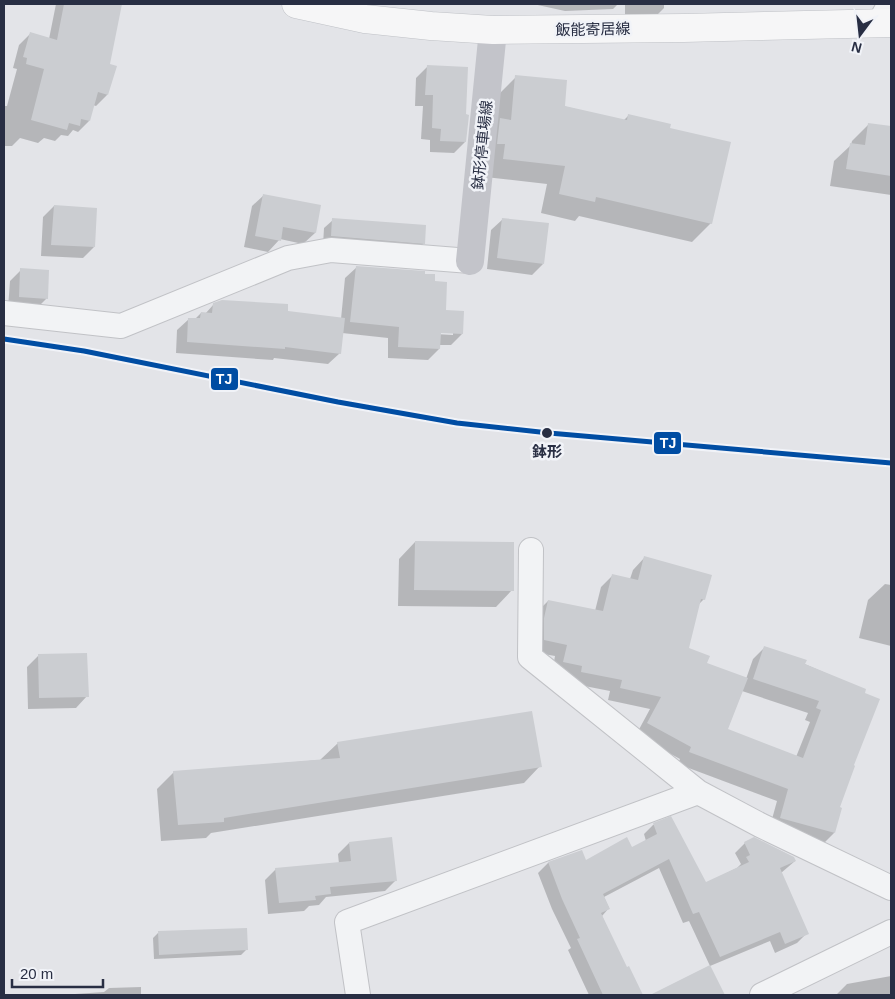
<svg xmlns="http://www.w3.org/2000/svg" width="895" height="999" font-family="Arial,'Noto Sans JP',sans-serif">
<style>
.shadow{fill:#0003;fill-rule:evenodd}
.building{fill:#cbcdd1}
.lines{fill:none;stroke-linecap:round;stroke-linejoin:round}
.street-casing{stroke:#c1c2c6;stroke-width:26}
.primary-casing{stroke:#bfc1c6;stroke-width:29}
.street{stroke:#f2f3f5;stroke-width:24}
.secondary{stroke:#c3c4ca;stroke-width:28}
.primary{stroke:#f6f6f7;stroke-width:28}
.rail-1-casing{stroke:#f1f3f8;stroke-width:9}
.rail-1{stroke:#004da3;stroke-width:5}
.stop-dot{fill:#282e43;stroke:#f1f3f8;stroke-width:2}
.labels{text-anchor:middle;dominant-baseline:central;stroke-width:5;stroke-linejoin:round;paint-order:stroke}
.street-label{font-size:15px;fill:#282e43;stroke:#f1f3f8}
.stop-label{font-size:15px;font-weight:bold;fill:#282e43;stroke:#f1f3f8}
.line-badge{stroke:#f1f3f8;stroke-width:2}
.badge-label{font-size:14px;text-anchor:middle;font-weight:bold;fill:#fff}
</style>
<rect width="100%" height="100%" fill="#e3e4e8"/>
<path class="shadow" d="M56 4H120L108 65 107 95 96 106 93 105 89 121 78 132 73 130 68 136 61 135 55 141 44 138 38 143 20 138 12 146H4V106H7L17 69 13 68 19 45 30 34 49 39Z
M533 4H618L613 9 565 11Z
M625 4H664V8L653 19 625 20Z
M428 66 465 142 454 153 430 152V140L421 139 423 106H415L416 78Z
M516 77 563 106 623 121 628 116 669 128 711 223 692 242 579 216 575 221 541 213 547 184 485 177 497 96Z
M869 124 891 128V195L830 186 834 161 851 145 852 141Z
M264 195 320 206 315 233 303 244 280 239 268 252 244 247 252 206Z
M54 206 94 247 83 258 41 256 43 217Z
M503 219 543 264 532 275 487 269 491 230Z
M333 220 424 243 415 252 323 245 324 228Z
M357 267 423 275 434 282 445 311 462 334 451 345H439V349L428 360 388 358V338L342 333 340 353 328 364 274 358 273 360 176 353 177 330 189 319H195L201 313 205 314 214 304 341 319 345 278ZM435 332 453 333V335L435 334Z
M21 270 47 298 36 309 8 308 10 281Z
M415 542 512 590 496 607 398 606 399 559Z
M645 557 704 599 698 605 688 648 706 664 746 679 753 659 765 647 865 690 838 808 834 833 822 845 769 830 777 801 678 764 680 759 636 735 650 709 608 700 610 691 569 683 552 673 555 656 532 652 536 613 548 601 595 611 601 587 613 575 630 579 633 570ZM742 691 808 713 805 720 810 722 796 757 727 730Z
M885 584 891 585V646L859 638 868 600Z
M38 656 87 696 76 708 28 709 27 667Z
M338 743 540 766 524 783 211 833 206 838 161 841 157 789 174 772 320 760Z
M671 818 705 884 737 868 741 864 735 853 745 843 795 861 781 873 807 933 797 943 775 953 770 941 710 966 689 921 683 923 659 868 604 897 609 908 602 916 626 969 628 967 642 995H589L568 950 571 948 552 909 538 873 548 863 581 851 585 861 631 849 646 841 644 834 653 825Z
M349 843 396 880 385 891 326 897 319 905 309 906 304 911 268 914 265 880 276 869 339 864 338 854Z
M158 933 246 950 241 955 154 959 153 938Z
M891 976V995H836L847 984Z
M673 985 721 990 716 995H662Z
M141 987V995H73L75 994 104 992 109 988Z"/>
<path class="building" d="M64 4H122L110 64 117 66 108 95 98 92 90 121 81 119 80 126 69 123 67 130 31 120 44 69 26 64 27 58 23 57 30 32 57 40Z
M427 65 468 67 466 114 469 115 466 142 440 141 441 129 432 128 433 95H425Z
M515 75 567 80 565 106 627 120 628 114 671 124 670 128 731 142 712 224 596 197 595 202 559 194 565 166 503 159 505 144H497L500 118 511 120Z
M868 123 891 126V176L846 169 850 143 865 145Z
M263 194 321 205 316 233 283 227 281 241 255 236Z
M54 205 97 208 95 247 51 245Z
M332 218 426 225 425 244 331 236Z
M502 218 549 223 544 264 497 258Z
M356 266 425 271V274H435V281L447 282 446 310 464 311 463 334 441 333 440 349 398 347 399 327 350 322Z
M20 268 49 270 48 299 19 297Z
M222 300 288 304V311L345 318 341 354 285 347V349L187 342 188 318H200L201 312 212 313 213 303Z
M415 541 514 542V591L414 590Z
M644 556 712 575 705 600 701 599 689 648 710 656 707 663 748 678 728 729 803 758 821 710 816 708 819 701 753 679 764 646 807 660 805 664 866 689 865 693 880 699 854 765 855 766 840 807 842 808 835 833 780 818 788 789 689 752 691 747 647 723 661 697 620 688 622 680 581 672 582 666 563 662 567 645 544 640V618L548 600 603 611 612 574 638 580Z
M87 653 89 697 39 698 38 654Z
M532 711 542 767 224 818V822L178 825 173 771 340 758 337 742Z
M671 816 706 882 749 862 746 857 750 855 744 842 754 837 794 857 796 861 780 868 809 934 785 944 780 932 720 957 699 912 693 914 669 859 603 894 610 909 601 913 627 967 629 966 643 995H603L577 939 580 938 562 899 548 862 582 850 586 860 627 837 632 847 657 834 653 823Z
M392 837 397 881 330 887 331 894 315 896 316 900 279 903 275 868 351 861 349 842Z
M247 928 248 950 159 955 158 931Z
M710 965 725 995H650Z"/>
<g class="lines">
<defs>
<path id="street" d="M879 23 890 4
M4 313 121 326 288 258 331 250 470 261
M531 550 530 657 698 792
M358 995 347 922 698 792 760 825 891 888
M762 995 891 932"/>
<path id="primary" d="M296 4 365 19 431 26 493 30 684 28 891 23"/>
</defs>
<use href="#street" class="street-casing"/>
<use href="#primary" class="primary-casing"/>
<use href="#street" class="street"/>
<path class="secondary" d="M470 261 493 30"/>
<use href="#primary" class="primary"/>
<defs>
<path id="rail-1" d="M4 339 84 351 338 402 457 423 549 433 891 463"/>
</defs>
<use href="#rail-1" class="rail-1-casing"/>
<use href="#rail-1" class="rail-1"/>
</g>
<circle class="stop-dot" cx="547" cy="433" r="6"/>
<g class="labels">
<g class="street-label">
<text transform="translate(593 29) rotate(-1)">飯能寄居線</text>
<text transform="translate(482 145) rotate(-84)">鉢形停車場線</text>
</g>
<g class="stop-label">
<text x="547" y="451">鉢形</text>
</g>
</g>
<g class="line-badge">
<rect x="210" y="367" width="29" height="24" rx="5" fill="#004da3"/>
<rect x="653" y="431" width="29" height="24" rx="5" fill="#004da3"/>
</g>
<g class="badge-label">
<text x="224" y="384">TJ</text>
<text x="668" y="448">TJ</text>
</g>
<rect width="895" height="999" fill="none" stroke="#282e43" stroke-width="10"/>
<g transform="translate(860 35) rotate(195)" stroke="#f1f3f8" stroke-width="4" paint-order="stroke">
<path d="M0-4L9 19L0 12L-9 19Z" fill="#282e43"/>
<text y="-8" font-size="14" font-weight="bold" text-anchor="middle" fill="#282e43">N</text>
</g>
<path d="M12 979v8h91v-8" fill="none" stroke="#282e43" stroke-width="2.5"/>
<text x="20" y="979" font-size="15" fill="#282e43" stroke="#f1f3f8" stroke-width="4" paint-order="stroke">20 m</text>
</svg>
